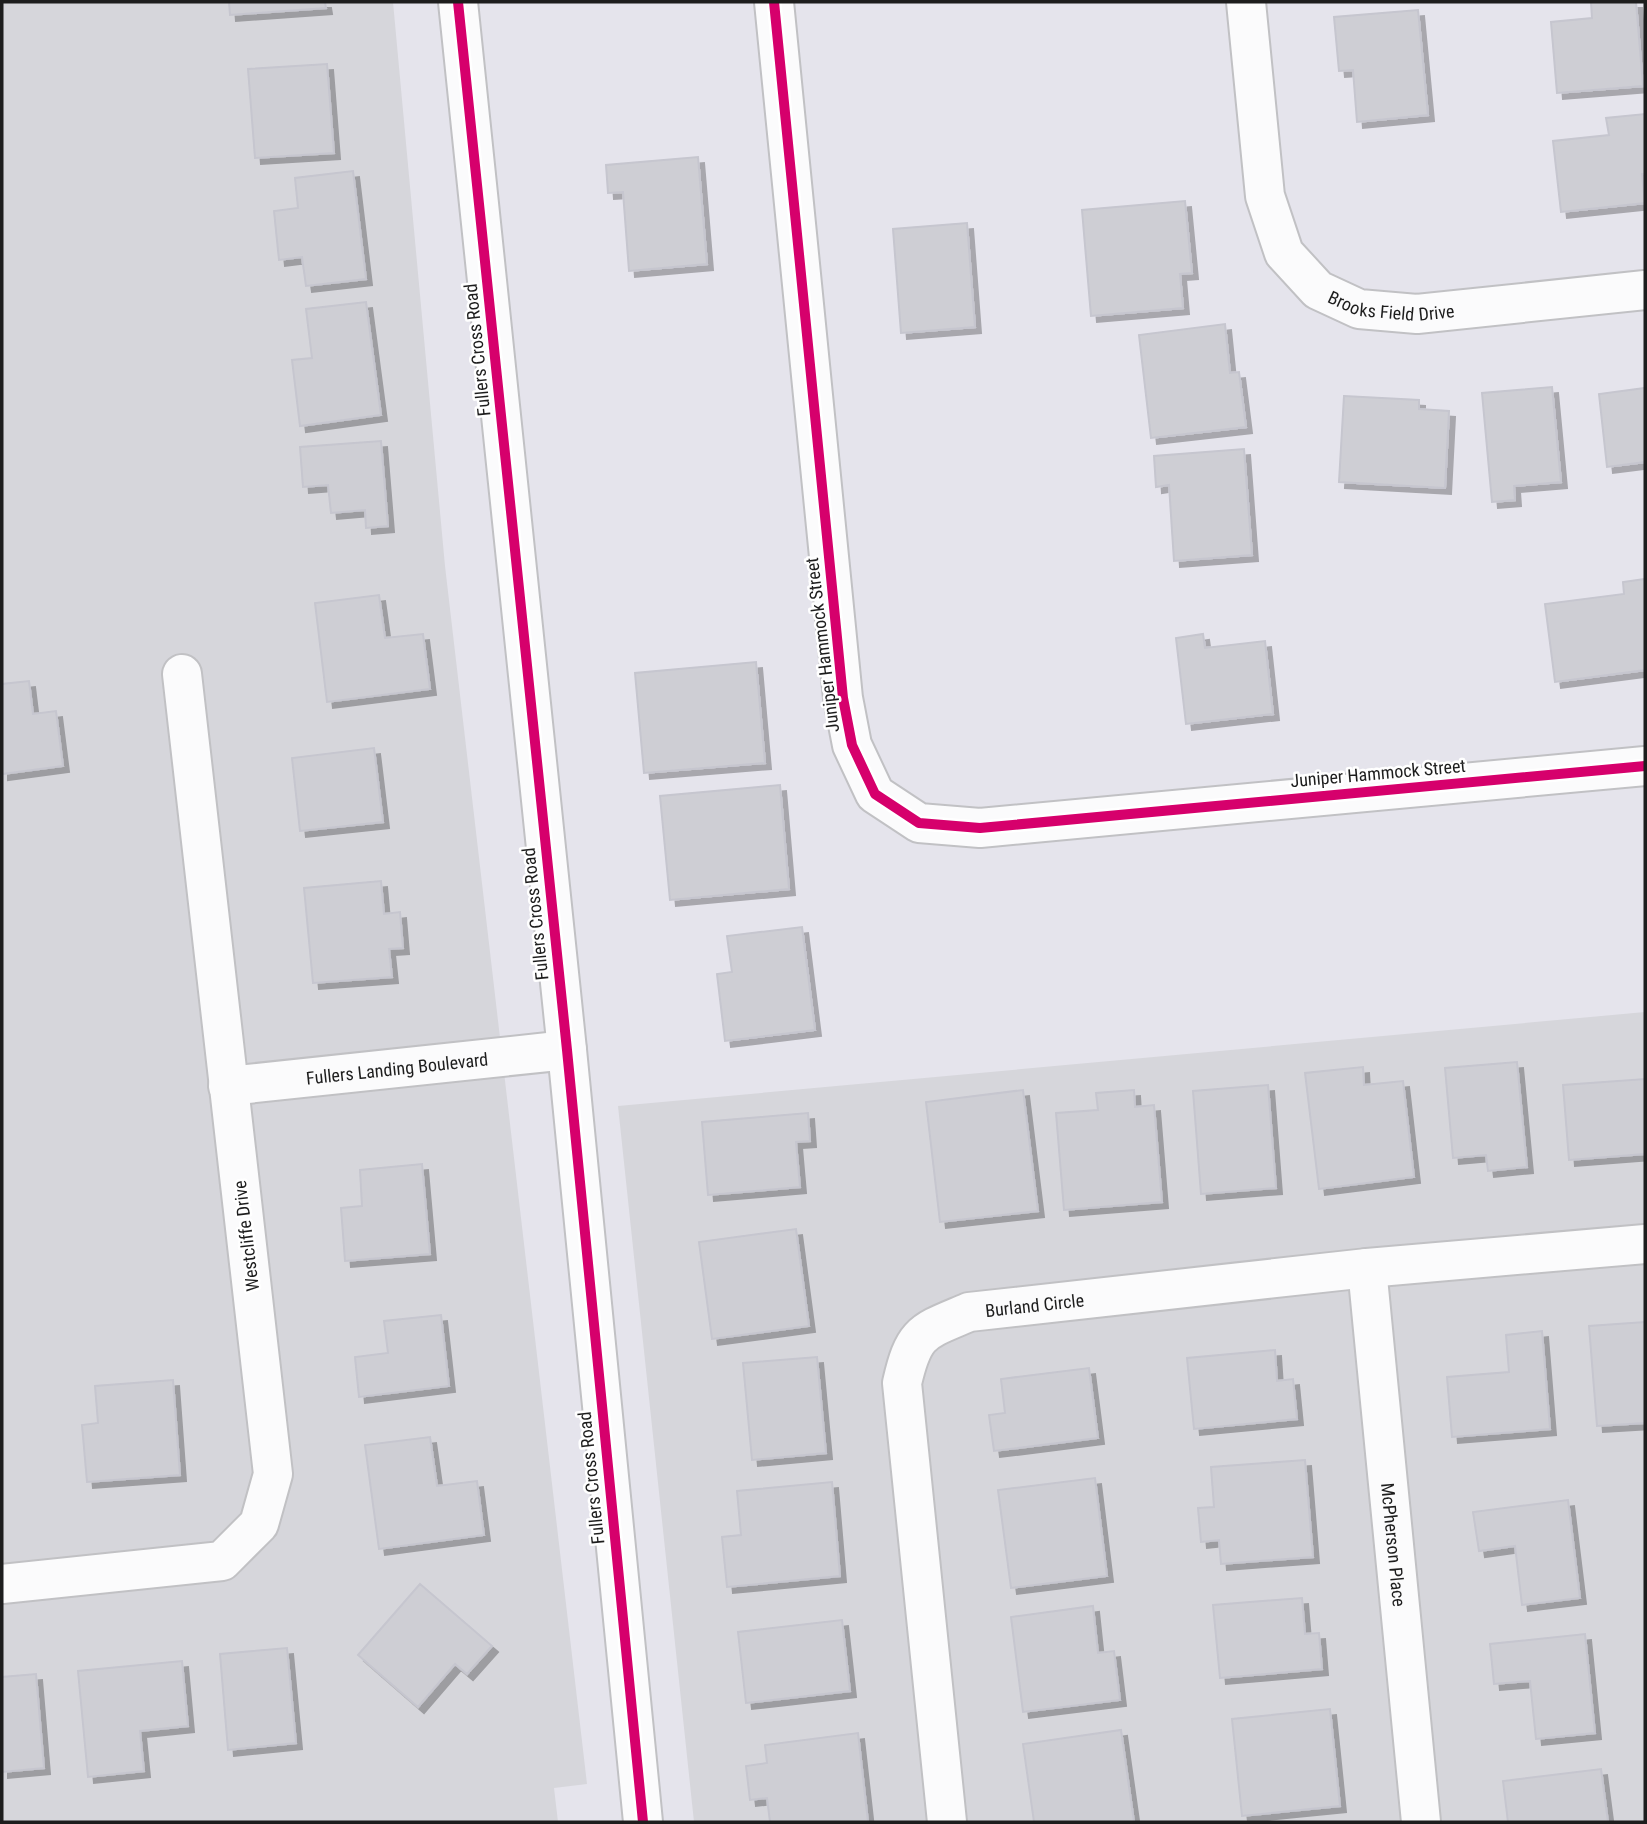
<svg xmlns="http://www.w3.org/2000/svg" width="1647" height="1824" font-family="'Roboto Condensed',sans-serif">
<style>
.residential{fill:#d6d6db}
.building{fill:#ceced4;stroke:#c6c6cf;stroke-width:2;filter:url(#shadow)}
.lines{fill:none;stroke-linecap:round;stroke-linejoin:round}
.minor-casing{stroke:#c1c1c4;stroke-width:42}
.minor{stroke:#fbfbfc;stroke-width:38}
.cycleway-casing{stroke:#fff;stroke-width:15}
.cycleway{stroke:#d6006c;stroke-width:10}
.labels{text-anchor:middle;dominant-baseline:central;stroke-width:5;stroke-linejoin:round;paint-order:stroke}
.street-label{font-size:18px;fill:#1d1d1d;stroke:#fff}
</style>
<defs>
<filter id="shadow"><feDropShadow dx="6" dy="6" stdDeviation="0" flood-color="#0004"/></filter>
</defs>
<rect width="100%" height="100%" fill="#e5e4ec"/>
<path class="residential" d="M2 2H393L445 566 587 1784 554 1788 558 1822H2Z
M1645 1012V1822H694L618 1106Z"/>
<path class="building" d="M229 2H325L326 8 230 15Z
M1591 2H1636L1643 86 1557 93 1551 22 1592 18Z
M1418 10 1428 115 1357 122 1353 70 1339 71 1334 17Z
M327 64 334 153 255 158 248 69Z
M1645 114V174H1642L1645 203 1561 212 1553 141 1609 135 1606 118Z
M698 157 707 264 629 271 623 192 608 193 606 165Z
M353 171 366 279 306 286 302 257 279 260 274 211 298 208 295 178Z
M1185 201 1192 273 1180 274 1183 308 1091 316 1082 210Z
M967 223 975 327 901 333 893 229Z
M366 302 381 415 300 426 292 360 312 358 306 309Z
M1225 324 1230 373 1239 372 1246 427 1151 438 1139 335Z
M1552 387 1561 482 1514 486 1515 500 1492 502 1482 393Z
M1645 388V462L1607 467 1599 394Z
M1344 396 1419 400V409L1449 411 1445 488 1339 482Z
M381 441 388 526 366 528 365 510 331 513 328 485 303 487 300 447Z
M1244 449 1252 555 1174 561 1169 485 1156 487 1154 456Z
M1645 579V670L1555 682 1545 604 1624 594 1623 582Z
M379 595 385 638 423 634 430 689 327 702 315 603Z
M1203 634 1205 648 1265 641 1273 714 1186 724 1176 638Z
M756 662 765 763 644 773 635 673Z
M29 681 33 714 56 711 63 766 2 774V684Z
M374 748 383 822 300 831 292 758Z
M780 785 789 889 670 900 660 796Z
M381 881 384 914 400 912 403 948 389 949 392 977 313 983 304 888Z
M802 927 815 1030 725 1041 717 974 732 972 727 936Z
M1517 1062 1527 1167 1488 1171 1486 1155 1453 1158 1445 1068Z
M1363 1067 1364 1085 1403 1081 1414 1177 1319 1189 1305 1073Z
M1645 1079V1154L1569 1160 1563 1085Z
M1268 1085 1276 1188 1201 1194 1193 1091Z
M1023 1090 1038 1211 940 1222 926 1102Z
M1134 1090 1135 1107 1154 1105 1162 1202 1064 1210 1056 1113 1098 1110 1096 1093Z
M808 1113 810 1141 796 1142 800 1187 708 1195 702 1122Z
M422 1164 430 1254 345 1261 341 1208 362 1206 360 1170Z
M796 1229 809 1326 712 1339 699 1242Z
M441 1315 449 1386 359 1397 355 1357 388 1353 384 1321Z
M1645 1322V1423L1597 1426 1589 1326Z
M1542 1331 1550 1429 1452 1437 1447 1377 1509 1372 1506 1335Z
M1275 1350 1277 1381 1293 1379 1297 1419 1194 1429 1187 1358Z
M817 1357 826 1453 752 1460 743 1363Z
M1089 1368 1098 1438 994 1451 989 1415 1005 1413 1001 1379Z
M173 1380 180 1475 87 1482 82 1425 98 1423 95 1386Z
M430 1437 437 1486 477 1481 484 1535 379 1549 365 1445Z
M1305 1460 1313 1557 1221 1564 1219 1540 1201 1542 1198 1508 1214 1507 1211 1467Z
M1095 1478 1107 1576 1011 1588 998 1490Z
M832 1482 840 1576 727 1587 722 1537 741 1535 737 1491Z
M1568 1500 1580 1598 1522 1605 1515 1546 1479 1551 1473 1512Z
M420 1584 492 1646 467 1674 455 1664 418 1707 358 1655Z
M1302 1598 1305 1634 1319 1633 1322 1669 1220 1678 1213 1605Z
M1093 1606 1098 1653 1114 1651 1120 1700 1023 1712 1011 1617Z
M842 1620 850 1691 746 1703 738 1632Z
M1585 1634 1595 1733 1536 1739 1530 1681 1494 1684 1490 1644Z
M287 1648 296 1743 228 1750 220 1654Z
M182 1661 188 1726 140 1731 144 1771 88 1777 78 1671Z
M36 1674 44 1768 2 1772V1677Z
M1330 1709 1340 1806 1242 1816 1232 1719Z
M1121 1730 1134 1822H1034L1023 1744Z
M858 1733 868 1822H770L767 1798 750 1800 746 1766 767 1763 765 1745Z
M1601 1769 1608 1822H1508L1503 1781Z"/>
<g class="lines">
<defs>
<g id="minor">
<path d="M458 2 567 1050 643 1822"/>
<path d="M774 2 843 698 852 745 875 794 919 823 980 828 1645 766"/>
<path id="s1" d="M1246 2 1265 196 1284 253 1318 290 1359 309 1417 314 1645 290"/>
<path id="s2" d="M228 1086 567 1050"/>
<path id="s3" d="M1367 1268 1421 1822"/>
<path d="M2 1584 222 1561 259 1524 273 1474 182 674"/>
<path id="s4" d="M947 1822 902 1383C914 1331 922 1332 969 1312L1367 1268 1645 1244"/>
</g>
</defs>
<use href="#minor" class="minor-casing"/>
<use href="#minor" class="minor"/>
<defs>
<path id="cycleway" d="M458 2 567 1050 643 1822
M774 2 843 698 852 745 875 794 919 823 980 828 1645 766"/>
</defs>
<use href="#cycleway" class="cycleway-casing"/>
<use href="#cycleway" class="cycleway"/>
</g>
<g class="labels">
<g class="street-label">
<text stroke="none"><textPath href="#s1" startOffset="382">Brooks Field Drive</textPath></text>
<text transform="translate(477 350) rotate(-96)">Fullers Cross Road</text>
<text transform="translate(822 645) rotate(-97)">Juniper Hammock Street</text>
<text transform="translate(1378 773) rotate(-5)">Juniper Hammock Street</text>
<text transform="translate(535 914) rotate(-96)">Fullers Cross Road</text>
<text stroke="none"><textPath href="#s2" startOffset="170">Fullers Landing Boulevard</textPath></text>
<text transform="translate(246 1236) rotate(-97)">Westcliffe Drive</text>
<text stroke="none"><textPath href="#s4" startOffset="612">Burland Circle</textPath></text>
<text transform="translate(591 1478) rotate(-96)">Fullers Cross Road</text>
<text stroke="none"><textPath href="#s3" startOffset="278">McPherson Place</textPath></text>
</g>
</g>
<rect width="1647" height="1824" fill="none" stroke="#1d1d1d" stroke-width="7"/>
</svg>
